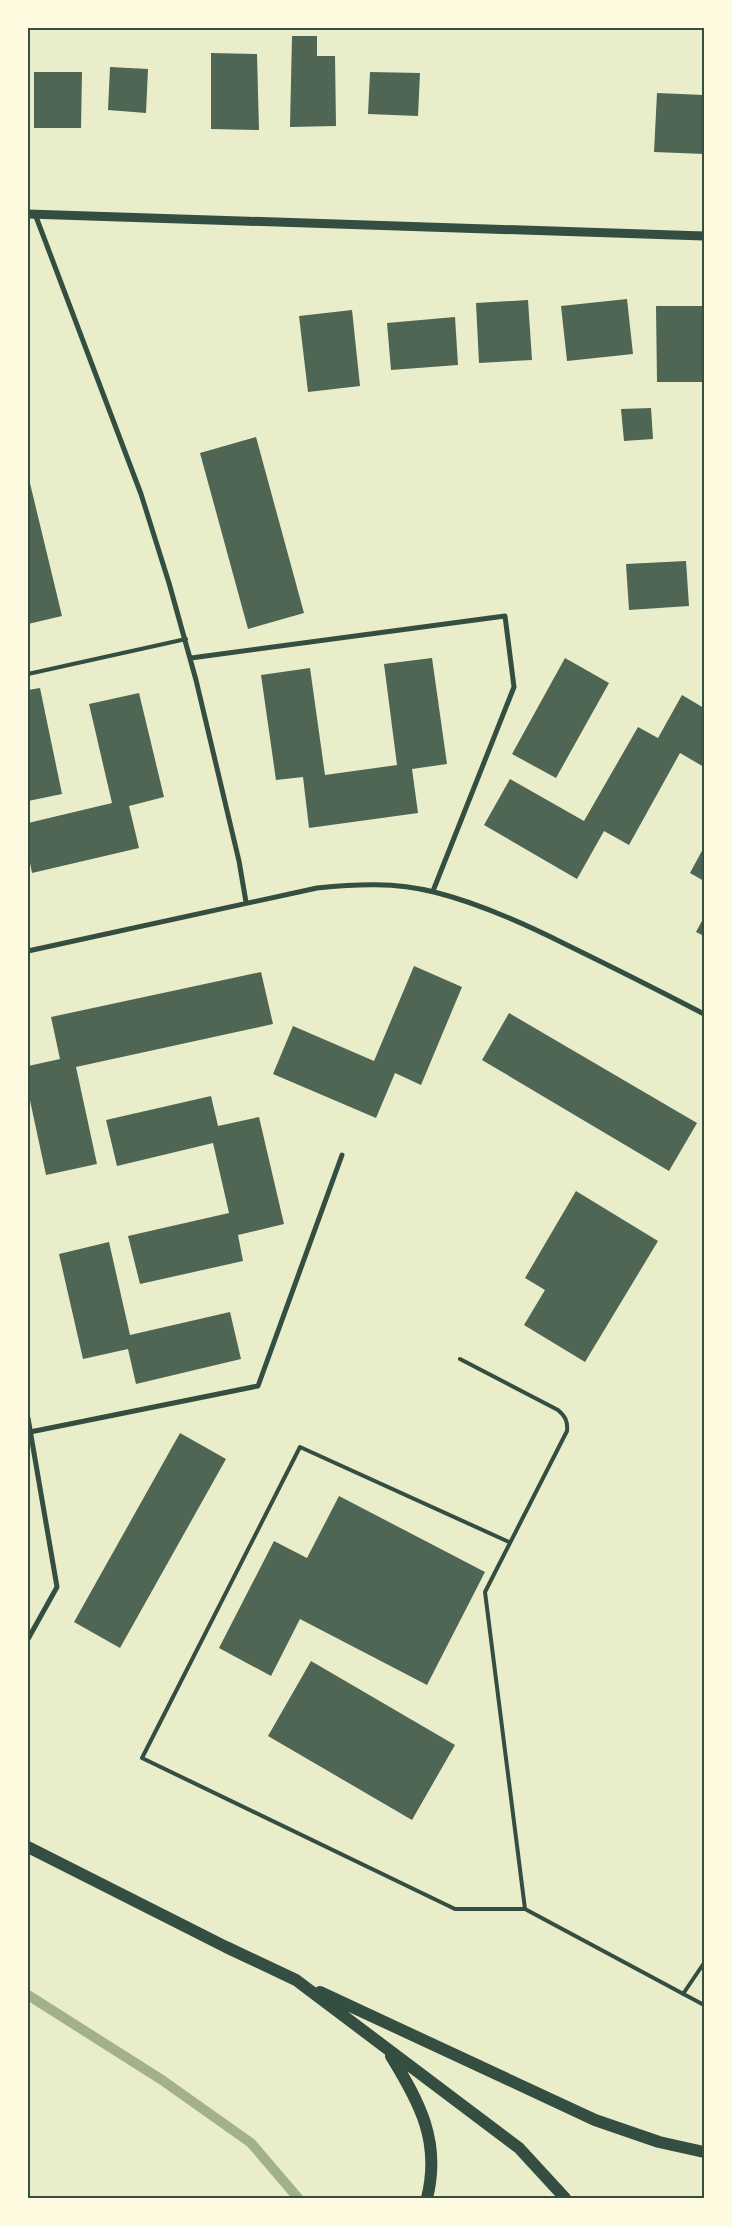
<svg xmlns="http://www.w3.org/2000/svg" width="732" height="2226" font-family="'PT Sans',sans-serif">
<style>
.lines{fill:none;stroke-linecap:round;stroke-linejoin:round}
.stream{stroke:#a3b18a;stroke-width:10}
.building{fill:#4f6655}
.service{stroke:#344e41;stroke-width:4}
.minor{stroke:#344e41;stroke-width:5}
.tertiary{stroke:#344e41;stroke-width:9}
.primary{stroke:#344e41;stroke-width:12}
.neatline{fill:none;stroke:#344e41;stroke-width:2}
</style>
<rect width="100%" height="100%" fill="#e9edc9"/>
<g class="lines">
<path class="stream" d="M28 1995 162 2080 251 2143 298 2198"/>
</g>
<path class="building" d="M292 36H317V56H335L336 126 290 127Z
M211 53 257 54 259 130 211 129Z
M110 67 148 69 146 113 108 110Z
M34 72H82L81 128H34Z
M370 72 420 73 418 116 368 114Z
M657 93 704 95V154L654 152Z
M627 299 633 354 567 361 561 306Z
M528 300 532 360 479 363 476 303Z
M656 306H704V382H657Z
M352 310 360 386 308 392 299 316Z
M455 317 458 365 391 370 387 323Z
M651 408 653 439 624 441 621 409Z
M256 437 304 613 248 629 200 453Z
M28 475 62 616 28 624Z
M686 561 689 606 629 610 626 564Z
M432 658 447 764 412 769 418 813 309 828 303 777 276 780 261 675 310 668 325 775 397 765 384 664Z
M565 658 609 683 556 778 512 754Z
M40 688 62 794 28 801V690Z
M139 693 164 797 129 806 139 848 32 873 28 853V823L112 803 89 704Z
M682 695 704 708V767L680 753 629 845 604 831 577 879 484 825 510 779 584 821 638 727 658 738Z
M704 847V881L690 873Z
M704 917V936L696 932Z
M414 966 462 987 421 1085 395 1073 376 1118 273 1074 293 1026 374 1061Z
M261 972 273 1024 76 1067 97 1164 46 1175 28 1091V1066L60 1059 51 1017Z
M509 1013 697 1123 669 1171 482 1060Z
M211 1096 218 1126 259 1117 284 1224 238 1235 243 1261 140 1284 128 1236 229 1213 213 1143 117 1166 106 1120Z
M576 1191 658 1241 585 1362 524 1325 545 1290 525 1278Z
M109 1242 130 1335 230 1312 241 1359 136 1384 128 1349 83 1359 59 1254Z
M180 1433 226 1459 120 1648 74 1622Z
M339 1496 485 1572 427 1685 300 1619 271 1676 219 1648 274 1541 307 1558Z
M311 1661 455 1745 412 1820 268 1736Z"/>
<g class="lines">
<path class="service" d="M28 674 186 639
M460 1359 558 1410C565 1416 568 1421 567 1431L485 1592 525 1909
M509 1542 300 1447 142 1758 455 1909H525L704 2005
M683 1994 704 1963"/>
<path class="minor" d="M35 214 141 494 169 583 196 680 239 861 246 902
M191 658 505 616 514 687 433 891
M28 951 317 888C356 884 395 882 434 892 479 903 523 923 565 944 612 967 658 990 704 1014
M28 1418 57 1587 28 1639
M30 1432 258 1386 342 1155"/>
<path class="tertiary" d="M28 214 704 236"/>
<path class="primary" d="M28 1847 226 1947 296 1980 519 2148 565 2198
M320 1992 595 2120 659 2142 704 2152
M391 2056C420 2103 441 2142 427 2198"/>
</g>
<rect width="732" height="2226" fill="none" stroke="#fefae0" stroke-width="58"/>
<rect x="29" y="29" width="674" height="2168" class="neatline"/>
</svg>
